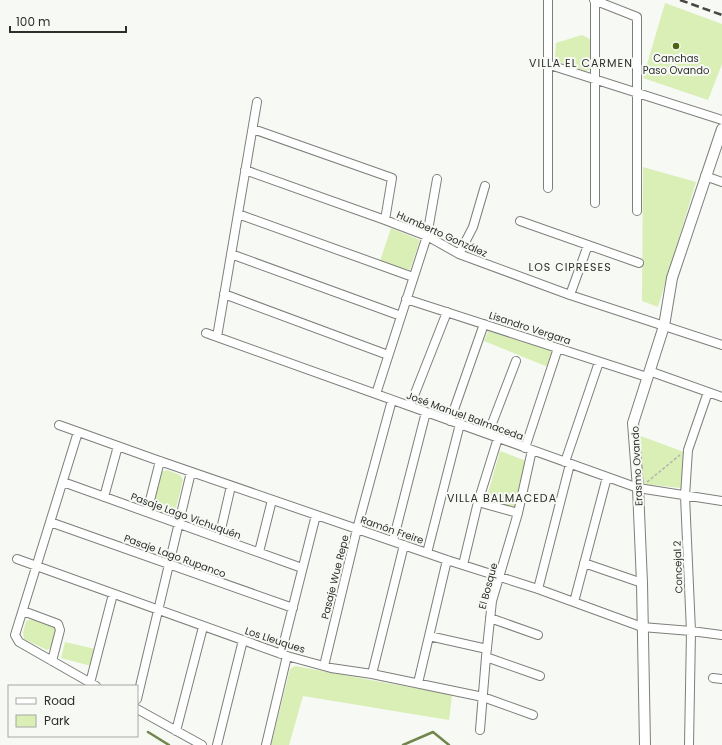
<svg xmlns="http://www.w3.org/2000/svg" width="722" height="745" font-family="Poppins,sans-serif">
<style>
.green{fill:#d9efb5}
.lines{fill:none;stroke-linecap:round;stroke-linejoin:round}
.stream{stroke:#71854c;stroke-width:2.5}
.minor-casing{stroke:#7d7f7b;stroke-width:10}
.tertiary-casing{stroke:#7d7f7b;stroke-width:12}
.path{stroke:#b3b4b0;stroke-width:1.5;stroke-dasharray:3 2;stroke-linecap:butt}
.minor{stroke:#fff;stroke-width:8}
.tertiary{stroke:#fff;stroke-width:10}
.rail{stroke:#464745;stroke-width:2.5;stroke-dasharray:8 4;stroke-linecap:butt}
.poi-dot{fill:#4c6311;stroke:#f7f9f4;stroke-width:1.5}
.labels{text-anchor:middle;dominant-baseline:central;stroke-width:4;stroke-linejoin:round;paint-order:stroke}
.poi-label{font-size:10px;fill:#2e2f2d;stroke:#f7f9f4}
.street-label{font-size:10px;fill:#2e2f2d;stroke:#f7f9f4}
.neighbourhood-label{font-size:11px;letter-spacing:1px;fill:#2e2f2d;stroke:#f7f9f4}
</style>
<rect width="100%" height="100%" fill="#f7f9f4"/>
<path class="green" d="M665 3 722 24V64L708 100 643 78Z
M582 35 590 39 591 69 586 71 557 61 555 57 556 43Z
M643 167 696 182 658 307 642 301Z
M391 228 420 240 410 270 380 261Z
M488 331 553 351 548 367 484 341Z
M638 435 684 452 681 488 644 484Z
M500 451 526 461 516 508 486 500Z
M167 470 180 475 183 480 175 512 170 515 153 509 152 504 161 472Z
M32 619 53 626 56 631 51 648 47 650 24 639 23 633 26 621Z
M65 642 95 649 91 666 61 658Z
M295 666 452 695 449 720 303 696 289 745H271L290 669Z"/>
<g class="lines">
<path class="stream" d="M148 732 169 745
M403 745 433 732 449 745"/>
<defs>
<path id="minor" d="M594 0 637 17V211
M547 64 722 120
M253 129 392 178 385 220
M245 170 385 220 427 236 459 254 570 295 722 345
M705 176 722 182
M548 188V0
M595 203V1
M238 214 413 277
M520 221 639 263
M231 254 401 316
M459 254 473 227 485 186
M224 294 388 355
M570 295 588 245
M406 299 647 377
M206 333 638 488 722 501
M217 337 257 102
M649 371 722 397
M376 394 427 236 437 179
M410 406 447 312
M450 421 484 324
M59 425 154 459 447 560 538 589 642 627 691 631 722 635
M78 432 15 635 19 642 96 686
M488 434 516 361
M525 448 558 348
M565 462 599 362
M63 482 302 568
M104 497 118 446
M478 502 518 513
M147 512 160 461
M50 522 293 608
M219 538 231 486
M393 541 426 412
M259 552 272 500
M427 553 460 424
M17 559 287 656 331 668 372 674 483 697 533 715
M584 563 642 583
M463 565 478 502 498 438
M538 589 570 464
M574 602 607 477
M23 611 58 624 60 630 52 661
M490 618 538 635
M429 636 487 649
M281 654 316 515
M486 657 540 676
M324 666 357 529 392 400
M372 674 404 545
M713 678 722 679
M90 683 113 594
M418 683 447 560
M137 699 191 472
M137 709 202 745
M480 730 486 657 492 601 518 513 532 450
M176 731 203 627
M217 745 243 640
M266 745 287 656
M689 745 691 631 685 496 688 450 708 392"/>
<path id="tertiary" d="M645 745 642 583 638 488 633 423 664 326 672 278 722 129"/>
</defs>
<use href="#minor" class="minor-casing"/>
<use href="#tertiary" class="tertiary-casing"/>
<path class="path" d="M647 482 680 455"/>
<use href="#minor" class="minor"/>
<use href="#tertiary" class="tertiary"/>
<path class="rail" d="M680 0 722 15"/>
</g>
<circle class="poi-dot" cx="676" cy="46" r="4"/>
<g class="labels">
<g class="poi-label">
<text x="676" y="58">Canchas<tspan x="676" dy="12">Paso Ovando</tspan></text>
</g>
<g class="street-label">
<text transform="translate(442 234) rotate(24)">Humberto González</text>
<text transform="translate(530 328) rotate(18)">Lisandro Vergara</text>
<text transform="translate(465 416) rotate(20)">José Manuel Balmaceda</text>
<text transform="translate(637 466) rotate(-93)">Erasmo Ovando</text>
<text transform="translate(186 516) rotate(20)">Pasaje Lago Vichuquén</text>
<text transform="translate(392 530) rotate(19)">Ramón Freire</text>
<text transform="translate(175 556) rotate(20)">Pasaje Lago Rupanco</text>
<text transform="translate(678 567) rotate(-92)">Concejal 2</text>
<text transform="translate(335 577) rotate(-76)">Pasaje Wue Repe</text>
<text transform="translate(488 586) rotate(-75)">El Bosque</text>
<text transform="translate(275 640) rotate(18)">Los Lleuques</text>
</g>
<g class="neighbourhood-label">
<text x="581" y="63">VILLA EL CARMEN</text>
<text x="570" y="267">LOS CIPRESES</text>
<text x="502" y="498">VILLA BALMACEDA</text>
</g>
</g>
<rect x="8" y="685" width="130" height="52" fill="#f7f9f4" stroke="#a7a8a4"/>
<rect x="16" y="698" width="20" height="6" fill="#ffffff" stroke="#a7a8a4"/>
<text x="44" y="705" font-size="12" fill="#2e2f2d">Road</text>
<rect x="16" y="715" width="20" height="12" fill="#d9efb5" stroke="#a7a8a4"/>
<text x="44" y="725" font-size="12" fill="#2e2f2d">Park</text>
<path d="M10 26v6h116v-6" fill="none" stroke="#2e2f2d" stroke-width="2"/>
<text x="16" y="26" font-size="12" fill="#2e2f2d" stroke="#f7f9f4" stroke-width="3" paint-order="stroke">100 m</text>
</svg>
